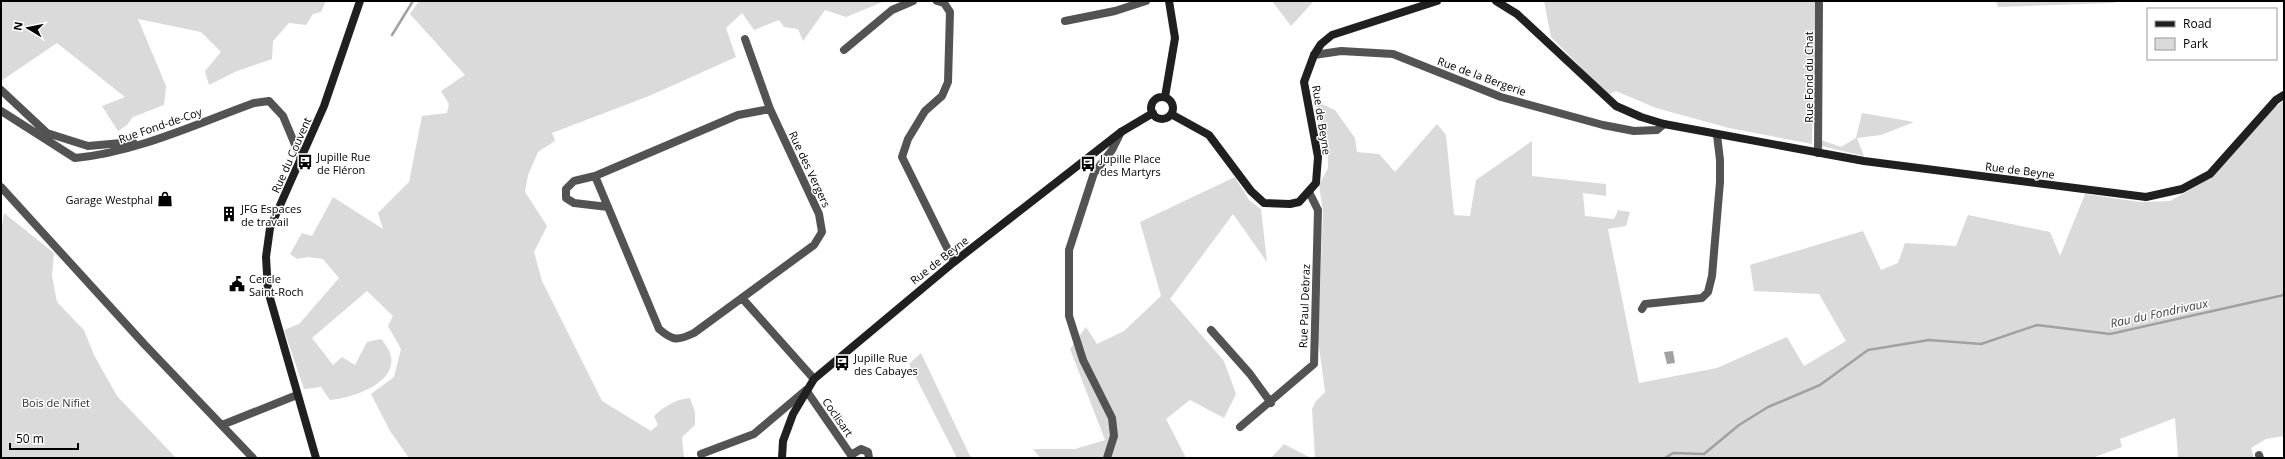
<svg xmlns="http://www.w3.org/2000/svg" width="2285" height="459" font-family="'Open Sans',sans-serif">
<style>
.green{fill:#dadada}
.water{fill:#a1a1a1}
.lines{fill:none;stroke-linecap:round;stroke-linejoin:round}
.stream{stroke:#a1a1a1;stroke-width:2.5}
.street{stroke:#535353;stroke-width:8}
.secondary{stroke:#202020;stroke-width:8}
.labels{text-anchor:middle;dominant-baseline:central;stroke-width:3;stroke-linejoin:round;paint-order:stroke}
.street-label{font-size:11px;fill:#000;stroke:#fff}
.poi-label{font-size:11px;fill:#000;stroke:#fff;text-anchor:start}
.park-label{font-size:11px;fill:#313131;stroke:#fff}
.water-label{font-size:12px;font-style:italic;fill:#424242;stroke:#fff}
</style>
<rect width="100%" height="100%" fill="#fff"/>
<path class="green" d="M1 1H326L321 12 313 14 306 25 289 23 273 41 272 59 237 71 209 85 205 71 221 52 201 32 138 19 166 86 164 105 133 117 127 125 118 131 102 106 125 97 57 43 1 81Z
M419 1H885L846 17 825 10 803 41 798 29 784 27 779 20 754 30 742 13 726 28 736 57 649 96 552 133 555 141 538 152 528 175 525 192 547 226 534 252 542 281 602 401 651 431 658 425 654 416C665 406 676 399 690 398L695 412V425L682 437 684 458H409L390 431 371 394 394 377 401 349 388 326 393 316 367 291 312 338 333 365 342 357 355 365 367 342 381 339C414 375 361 397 330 400L321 387 304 389 284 330 299 324 339 278 323 259 308 257 297 259 290 254 302 233 312 236 333 197 383 229 378 213 409 182 422 116 447 113 449 104 441 91 465 75 410 14Z
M1272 1H1314L1291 26Z
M1544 1H1815L1812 144 1729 128 1656 108 1616 91 1608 95 1551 37Z
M1996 1H2113L2115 3 1998 7Z
M2284 100V436L2266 439 2251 448 2254 458H2178L2175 418 2120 439 2122 447 2092 458H1315L1312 409 1316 401 1325 392 1318 339 1323 212 1319 185 1328 168V149L1315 101 1335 110 1355 138 1357 152 1379 154 1395 172 1437 124 1446 135 1454 215 1470 216 1476 180 1532 141V176L1606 184V196L1583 193 1585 216 1614 219 1618 210 1630 212 1626 226 1608 229 1639 383 1717 368 1787 337 1804 366 1846 341 1819 294 1754 291 1750 265 1863 231 1881 270 1898 263 1905 243 1956 246 1968 215 2050 232 2060 256 2085 194 2140 202 2170 201 2209 179 2272 110Z
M1862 113 1914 122 1881 135 1857 138 1864 156 1821 146V140L1841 147 1856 138Z
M1235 177 1249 200 1261 209 1267 262 1233 214 1170 299 1224 361 1236 394 1224 418 1190 400 1166 419 1186 458H1040L1033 449H1075L1105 440 1070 349 1086 327 1097 344 1124 331 1161 296 1140 222Z
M4 213 54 253 52 276 57 302 84 330 94 355 117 396 176 458H1V232Z
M921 353 969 454 972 458H957L909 364Z
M1284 444 1311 458H1271Z"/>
<path class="water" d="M1673 351 1675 363 1667 364 1664 352Z"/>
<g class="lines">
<path class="stream" d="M392 35 413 1
M1665 458 1673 453 1704 454 1739 425 1768 407 1820 385 1868 350 1929 340 1981 344 2037 325 2110 334 2284 295"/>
<path class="street" d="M937 1 944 3 950 12 948 82 942 96 925 111 908 139 902 157 954 262
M1065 21 1115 11 1146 1
M745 39 770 109 819 214 822 232 814 245 694 333C677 341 673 341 659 329L595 176 738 115 770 109
M844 50 892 10 913 1
M1314 55 1341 51 1393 54 1501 97 1603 125 1634 131 1657 130 1664 124
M1 90 47 133 88 146 133 142
M1 111 75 158C137 152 196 124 254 103L269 101 283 116 301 159
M1818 153 1819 1
M595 176 574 181 566 189V198L574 203 608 207
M1 187 145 345 253 458
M742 298 814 379
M1642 309 1645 304 1702 298 1708 292 1712 276 1720 182V160L1717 135
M1211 330 1250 374 1271 403
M222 425 297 395
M1240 427 1314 364 1318 210 1309 192
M701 454 754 434 806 390 853 458
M851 455 861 449 868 452 869 458
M2259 455 2260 458
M1107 458 1114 436 1112 418 1083 360 1069 316V250L1094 173 1112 150 1121 132"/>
<path class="secondary" d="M1496 1 1517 14 1616 106 1641 117 1664 124 1864 161 2146 197 2182 189 2210 174 2276 100 2284 95
M1151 108a11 11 0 1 1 22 0a11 11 0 1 1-22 0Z
M1165 97 1175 38 1169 1
M1171 114 1209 135 1251 191 1264 203 1290 204 1299 202 1316 183 1318 157 1304 82 1314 55 1321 44 1332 35 1437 1
M316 458 268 291 266 257 270 228 324 106 360 1
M782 458 783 441 793 414 814 379 954 262 1121 132 1153 113"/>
</g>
<defs>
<symbol id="bus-bare" viewBox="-9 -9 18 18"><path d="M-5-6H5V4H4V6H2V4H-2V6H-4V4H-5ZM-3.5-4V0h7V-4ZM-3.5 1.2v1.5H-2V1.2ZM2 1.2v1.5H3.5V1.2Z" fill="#000" stroke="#fff" stroke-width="2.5" paint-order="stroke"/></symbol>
<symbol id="shop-bare" viewBox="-9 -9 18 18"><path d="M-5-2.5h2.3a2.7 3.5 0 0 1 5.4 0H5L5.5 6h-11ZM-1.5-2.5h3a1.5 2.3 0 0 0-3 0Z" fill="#000" stroke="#fff" stroke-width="2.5" paint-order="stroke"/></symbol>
<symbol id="building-bare" viewBox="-9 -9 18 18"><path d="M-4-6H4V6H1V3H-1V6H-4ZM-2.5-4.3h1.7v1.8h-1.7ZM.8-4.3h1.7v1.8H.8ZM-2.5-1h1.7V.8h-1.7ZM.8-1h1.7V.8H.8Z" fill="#000" stroke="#fff" stroke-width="2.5" paint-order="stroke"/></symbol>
<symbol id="civic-bare" viewBox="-9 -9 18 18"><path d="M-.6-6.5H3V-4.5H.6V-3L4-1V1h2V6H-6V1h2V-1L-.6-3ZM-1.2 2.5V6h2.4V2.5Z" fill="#000" stroke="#fff" stroke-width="2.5" paint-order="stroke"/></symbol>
</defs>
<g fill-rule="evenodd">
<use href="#bus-bare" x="294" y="151" width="22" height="22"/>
<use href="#bus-bare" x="1077" y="153" width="22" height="22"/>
<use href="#shop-bare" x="154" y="188" width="22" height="22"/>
<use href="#building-bare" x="218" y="203" width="22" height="22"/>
<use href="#civic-bare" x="226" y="273" width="22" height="22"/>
<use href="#bus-bare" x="831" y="352" width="22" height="22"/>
</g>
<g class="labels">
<g class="street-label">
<text transform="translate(1482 76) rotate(20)">Rue de la Bergerie</text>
<text transform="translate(1808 77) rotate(-90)">Rue Fond du Chat</text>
<text transform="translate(1322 120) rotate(81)">Rue de Beyne</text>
<text transform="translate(160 125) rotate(-19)">Rue Fond-de-Coy</text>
<text transform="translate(291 155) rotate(-66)">Rue du Couvent</text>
<text transform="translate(810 169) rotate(65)">Rue des Vergers</text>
<text transform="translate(2020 170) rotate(7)">Rue de Beyne</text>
<text transform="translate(939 260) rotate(-38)">Rue de Beyne</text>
<text transform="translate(1304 306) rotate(-88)">Rue Paul Debraz</text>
<text transform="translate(838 417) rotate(55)">Coclisart</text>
</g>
<g class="poi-label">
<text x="317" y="156">Jupille Rue<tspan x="317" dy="13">de Fléron</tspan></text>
<text x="1100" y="158">Jupille Place<tspan x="1100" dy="13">des Martyrs</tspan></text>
<text x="153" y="199" text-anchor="end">Garage Westphal</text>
<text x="241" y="208">JFG Espaces<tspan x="241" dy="13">de travail</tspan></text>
<text x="249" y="278">Cercle<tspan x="249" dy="13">Saint-Roch</tspan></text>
<text x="854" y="357">Jupille Rue<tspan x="854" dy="13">des Cabayes</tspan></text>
</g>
<g class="park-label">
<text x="56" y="402">Bois de Nifiet</text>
</g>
<g class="water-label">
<text transform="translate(2159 313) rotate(-12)">Rau du Fondrivaux</text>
</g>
</g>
<rect width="2285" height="459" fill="none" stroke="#000000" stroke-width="4"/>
<rect x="2147" y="8" width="130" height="52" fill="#ffffff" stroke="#999999"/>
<rect x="2155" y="21" width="20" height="6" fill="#202020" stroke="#999999"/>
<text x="2183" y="28" font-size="12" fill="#000000">Road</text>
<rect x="2155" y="38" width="20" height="12" fill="#dadada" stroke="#999999"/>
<text x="2183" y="48" font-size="12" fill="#000000">Park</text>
<g transform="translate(28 28) rotate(280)" stroke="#ffffff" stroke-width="3" paint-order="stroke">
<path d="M0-3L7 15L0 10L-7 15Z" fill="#000000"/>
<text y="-6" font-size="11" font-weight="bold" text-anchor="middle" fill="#000000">N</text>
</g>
<path d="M10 443v6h68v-6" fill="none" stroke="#000000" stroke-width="2"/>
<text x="16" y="443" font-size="12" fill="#000000" stroke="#ffffff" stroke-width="3" paint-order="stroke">50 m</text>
</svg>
